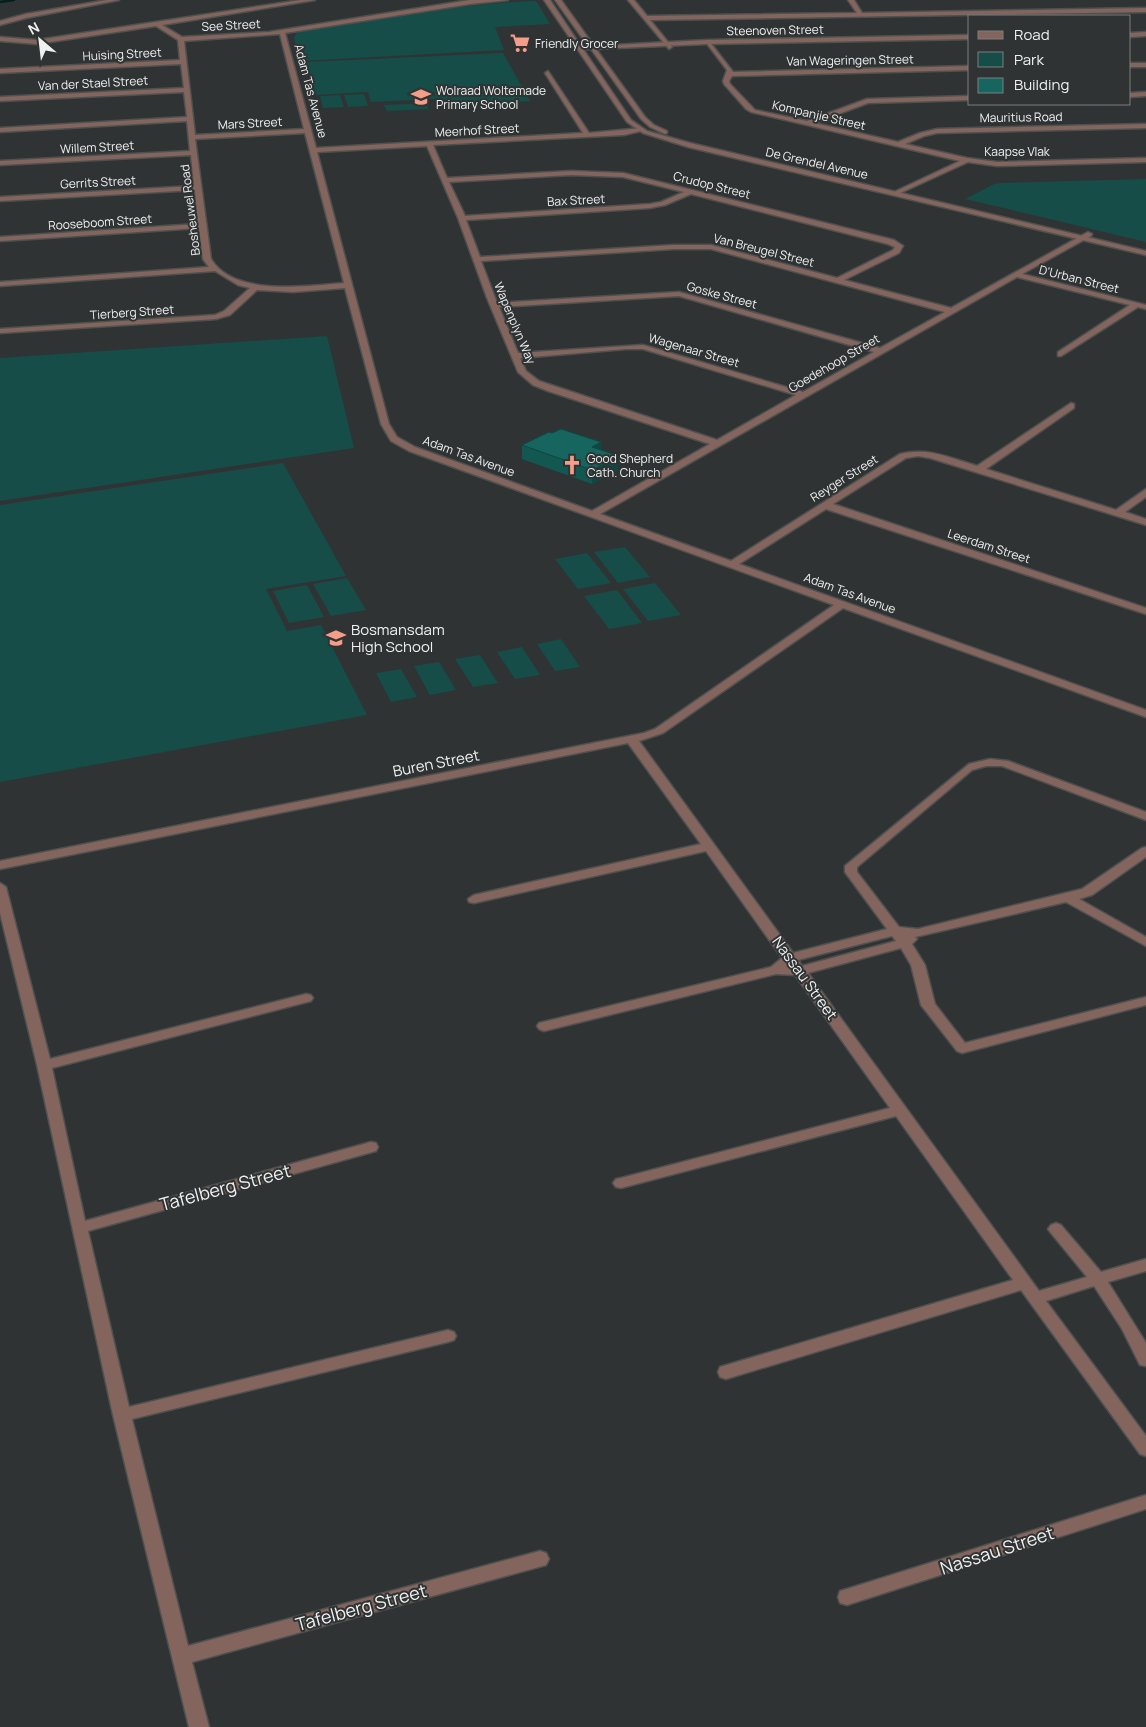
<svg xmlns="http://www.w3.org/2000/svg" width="1146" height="1727" font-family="Manrope,sans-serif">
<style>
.green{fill:#164d48}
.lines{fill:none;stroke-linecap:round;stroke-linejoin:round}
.stream{stroke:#02211e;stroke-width:2.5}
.minor-casing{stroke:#4f5151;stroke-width:3}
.tertiary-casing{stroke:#4f5151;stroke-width:3}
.minor{fill:#83655d;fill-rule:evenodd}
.tertiary{fill:#83655d;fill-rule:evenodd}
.wall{fill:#135751}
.shaded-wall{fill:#0f4742}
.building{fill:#16655e;stroke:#0f4742}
.labels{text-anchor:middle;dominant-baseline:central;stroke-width:4;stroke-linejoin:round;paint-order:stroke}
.far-street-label{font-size:12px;fill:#eff1f1;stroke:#303333}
.far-poi-label{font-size:12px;fill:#eff1f1;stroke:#303333;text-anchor:start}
.poi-label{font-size:15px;fill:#eff1f1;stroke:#303333;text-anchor:start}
.street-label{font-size:15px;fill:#eff1f1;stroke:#303333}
.near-street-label{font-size:18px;fill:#eff1f1;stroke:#303333}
</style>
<rect width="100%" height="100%" fill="#303333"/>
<path class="green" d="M533 1 537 2 550 24 495 27 504 50 300 61 294 37 297 33 307 30C382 18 457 4 533 1Z
M503 53 530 101 438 106 435 99 371 102 368 92 316 95 307 62Z
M364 94 368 106 348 107 344 95Z
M340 95 344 107 323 108 320 96Z
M426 103 429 109 387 111 384 105Z
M1146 179V242L965 199 994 184 1002 183Z
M327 336 354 448 0 501V358Z
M283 463 346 576 266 589 287 631 321 625 367 715 0 782V505Z
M625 547 650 577 618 583 594 552Z
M587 553 611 583 578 589 555 559Z
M347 578 366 610 331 616 313 584Z
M655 583 681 615 648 621 623 589Z
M307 585 324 617 289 623 273 591Z
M617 590 642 623 609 629 584 596Z
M561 639 580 667 555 671 537 644Z
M522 647 540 675 515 679 497 652Z
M480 655 498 683 473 687 455 659Z
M439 662 456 690 430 695 414 666Z
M401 669 417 697 391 702 376 673Z"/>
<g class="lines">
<path class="stream" d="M0 2 14 0"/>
<defs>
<path id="minor" d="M107 0H119L26 18 0 25V21L26 14Z
M301 0H315L162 25 182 37 269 32 470 0H508L470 4 285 33 316 148 583 133 545 73 548 71 589 133 642 128 645 130 624 135 433 145 447 178 571 171 623 173 894 240 903 246 899 253 844 280 951 308 1088 232 1092 234 1091 236 1022 274 1146 305V309L1138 307 1061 356H1058V352L1130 305 1017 277 600 514 731 561 900 454C928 447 950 458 977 466L1071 403 1074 404V408L986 469 1116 510 1146 489V497L1125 512 1146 519V525L930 458 918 456 906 458 833 504 1146 608V614L826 509 739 564 1146 710V717L843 608 663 733 639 741 793 953 887 929 845 872V866L969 764 990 759 1008 761 1146 812V820L1002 766H986L972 770 857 867V872L899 927 918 929 1082 889 1142 848 1146 847V857L1092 895 1079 899 1146 937V946L1066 902 915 937 917 939 912 944 925 965 935 1004 965 1043 1146 997V1005L962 1053 957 1051 921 1005 911 965 901 948 808 973 1039 1291 1087 1277 1051 1233 1048 1229 1051 1225 1056 1223 1061 1225 1101 1272 1146 1259V1271L1108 1282 1146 1343V1366L1140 1365 1122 1329 1094 1286 1046 1301 1146 1436V1456L1140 1454 1021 1290 726 1379 720 1377 718 1372 720 1367 1013 1280 896 1116 621 1188 616 1187 613 1183 616 1179 621 1178 890 1108 795 975 776 974 544 1031 539 1029 537 1026 539 1023 771 967 782 958 706 851 474 903 469 902 468 899 474 895 701 844 628 743 0 869V861L644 733 655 729 834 605 409 451 391 441 381 424 345 288 293 292 257 290 230 315 216 319 0 333V329L215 315 224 311 250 288 238 285 215 271 0 286V282L209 267 203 259 199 228 0 241V237L198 224 195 190 0 201V197L194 186 191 155 0 165V161L190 151 187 121 0 132V128L187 117 184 92 0 101V97L184 88 181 64 0 73V69L180 60 178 40 156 26 37 44 0 41V37L37 40ZM280 34 304 129 195 135 184 41ZM305 133 344 283C307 286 234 297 211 259L195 139ZM427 146 458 218 487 298 518 372 533 385 548 391 710 444 592 511 415 447 397 437 389 424 317 152ZM571 175 623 177 684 192 661 202 650 204 465 216 449 182ZM691 194 888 244 895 247 893 250 837 278 711 245H674L480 257 466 220 650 208 665 205ZM674 249H711L945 312 880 348 679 292 497 303 481 261ZM679 296 874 352 803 392 643 345 518 353 499 307ZM626 349H643L796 395 717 440 539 381 526 371 520 358ZM892 936 896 941 802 966 798 960Z
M628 0H634L647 16 857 13 848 0H854L862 13 1146 8V12L650 20 672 47 669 49Z
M705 41H709L733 72 970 66V70L732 76 729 81 730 84 755 110 807 121 867 99 970 96V100L868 103 814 123 898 142 920 133 937 129 1146 124V128L937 133 924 136 905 144 967 158 997 162 1146 158V162L997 166 968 162 898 194H894V192L960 161 751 112 746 109 724 84 723 81 727 70Z
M1130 63H1146V67H1130Z
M1146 92V96L1130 97V93Z
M0 883 6 887 50 1059 306 994 311 995 313 998 311 1001 52 1068 85 1221 371 1142 376 1143 378 1147 376 1151 88 1231 129 1407 448 1330 454 1332 456 1336 454 1340 448 1342 132 1419 188 1646 540 1551 546 1553 549 1559 546 1565 192 1662 209 1727H189L113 1415 37 1065 0 913Z
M1146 1495V1509L847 1605 840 1603 838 1597 840 1591 847 1589Z"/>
<path id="tertiary" d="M544 0H550L582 48 588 46 555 0H561L594 46 707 40 970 35V39L707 44 596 49 645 117 654 125 667 131V133L665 134 650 127 641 119 591 49H583L631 120 647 131 690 143 1146 251V255L688 147 643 133 627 122Z
M1146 32V36L1130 37V33Z"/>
</defs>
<use href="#minor" class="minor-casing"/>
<use href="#tertiary" class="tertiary-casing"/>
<use href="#minor" class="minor"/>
<use href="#tertiary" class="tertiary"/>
</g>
<path class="wall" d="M522 445 618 470 592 484 522 459Z"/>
<path class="shaded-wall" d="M601 442V456L592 447Z
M619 456 618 470 592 484V470Z"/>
<path class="building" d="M561 429 601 442 592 447 619 456 592 470 522 445 549 432 552 433Z"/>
<defs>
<symbol id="supermarket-bare" viewBox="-9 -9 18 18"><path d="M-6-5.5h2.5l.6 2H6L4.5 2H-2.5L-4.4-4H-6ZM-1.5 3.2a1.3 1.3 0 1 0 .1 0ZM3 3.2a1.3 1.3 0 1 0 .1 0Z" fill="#f49e89" stroke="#303333" stroke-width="2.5" paint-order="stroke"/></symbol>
<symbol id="school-bare" viewBox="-9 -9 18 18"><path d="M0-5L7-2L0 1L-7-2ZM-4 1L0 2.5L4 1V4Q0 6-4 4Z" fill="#f49e89" stroke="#303333" stroke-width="2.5" paint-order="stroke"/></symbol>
<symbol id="church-bare" viewBox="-9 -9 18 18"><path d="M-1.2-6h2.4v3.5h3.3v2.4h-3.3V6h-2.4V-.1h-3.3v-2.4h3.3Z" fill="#f49e89" stroke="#303333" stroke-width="2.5" paint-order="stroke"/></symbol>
</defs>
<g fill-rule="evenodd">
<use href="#supermarket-bare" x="506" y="29" width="28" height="28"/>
<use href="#school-bare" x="407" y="83" width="28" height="28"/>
<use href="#church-bare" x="558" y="451" width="28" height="28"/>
<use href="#school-bare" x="322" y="624" width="28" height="28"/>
</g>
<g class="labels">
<g class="far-street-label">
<text transform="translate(231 25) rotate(-3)">See Street</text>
<text transform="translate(775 30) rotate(-1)">Steenoven Street</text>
<text transform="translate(122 54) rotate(-3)">Huising Street</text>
<text transform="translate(850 60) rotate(-1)">Van Wageringen Street</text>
<text transform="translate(93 83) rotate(-3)">Van der Stael Street</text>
<text transform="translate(311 91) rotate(75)">Adam Tas Avenue</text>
<text transform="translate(819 115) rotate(13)">Kompanjie Street</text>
<text transform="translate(1021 117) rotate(-1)">Mauritius Road</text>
<text transform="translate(250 123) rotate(-3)">Mars Street</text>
<text transform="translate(477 130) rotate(-3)">Meerhof Street</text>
<text transform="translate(97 147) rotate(-3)">Willem Street</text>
<text x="1017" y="151">Kaapse Vlak</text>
<text transform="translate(817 163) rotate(13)">De Grendel Avenue</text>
<text transform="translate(98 182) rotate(-3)">Gerrits Street</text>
<text transform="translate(712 185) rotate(14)">Crudop Street</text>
<text transform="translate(576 200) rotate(-3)">Bax Street</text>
<text transform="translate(190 210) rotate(-97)">Bosheuwel Road</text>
<text transform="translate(100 222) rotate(-4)">Rooseboom Street</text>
<text transform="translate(764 250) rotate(14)">Van Breugel Street</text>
<text transform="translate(1079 279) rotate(14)">D'Urban Street</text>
<text transform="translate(722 295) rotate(15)">Goske Street</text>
<text transform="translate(132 312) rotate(-4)">Tierberg Street</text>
<text transform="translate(515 323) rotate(67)">Wapenplyn Way</text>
<text transform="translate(694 350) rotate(16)">Wagenaar Street</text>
<text transform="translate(834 363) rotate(-30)">Goedehoop Street</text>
<text transform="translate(469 456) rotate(20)">Adam Tas Avenue</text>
<text transform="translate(844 478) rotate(-32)">Reyger Street</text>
<text transform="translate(989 546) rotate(18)">Leerdam Street</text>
<text transform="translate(850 593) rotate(20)">Adam Tas Avenue</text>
</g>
<g class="far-poi-label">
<text x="535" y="43">Friendly Grocer</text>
<text x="436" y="90">Wolraad Woltemade<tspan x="436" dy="14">Primary School</tspan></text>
<text x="587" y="458">Good Shepherd<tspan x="587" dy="14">Cath. Church</tspan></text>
</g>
<g class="poi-label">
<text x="351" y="629">Bosmansdam<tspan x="351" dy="17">High School</tspan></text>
</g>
<g class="street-label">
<text transform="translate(436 763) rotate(-11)">Buren Street</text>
<text transform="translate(805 978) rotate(54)">Nassau Street</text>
</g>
<g class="near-street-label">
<text transform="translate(225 1187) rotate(-15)">Tafelberg Street</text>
<text transform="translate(997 1550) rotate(-18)">Nassau Street</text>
<text transform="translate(361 1607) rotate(-15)">Tafelberg Street</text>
</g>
</g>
<rect x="968" y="15" width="162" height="90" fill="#303333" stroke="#7c7f7f"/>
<rect x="978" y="31" width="25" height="8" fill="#83655d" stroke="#7c7f7f"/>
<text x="1014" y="40" font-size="15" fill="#eff1f1">Road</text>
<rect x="978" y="52" width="25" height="15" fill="#164d48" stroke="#7c7f7f"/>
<text x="1014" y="65" font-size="15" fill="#eff1f1">Park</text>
<rect x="978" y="78" width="25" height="15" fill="#16655e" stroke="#7c7f7f"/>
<text x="1014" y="90" font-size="15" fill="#eff1f1">Building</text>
<g transform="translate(40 40) rotate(332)" stroke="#303333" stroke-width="4" paint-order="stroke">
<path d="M0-4L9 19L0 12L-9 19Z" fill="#eff1f1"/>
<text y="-8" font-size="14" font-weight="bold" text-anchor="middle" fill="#eff1f1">N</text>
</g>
</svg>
